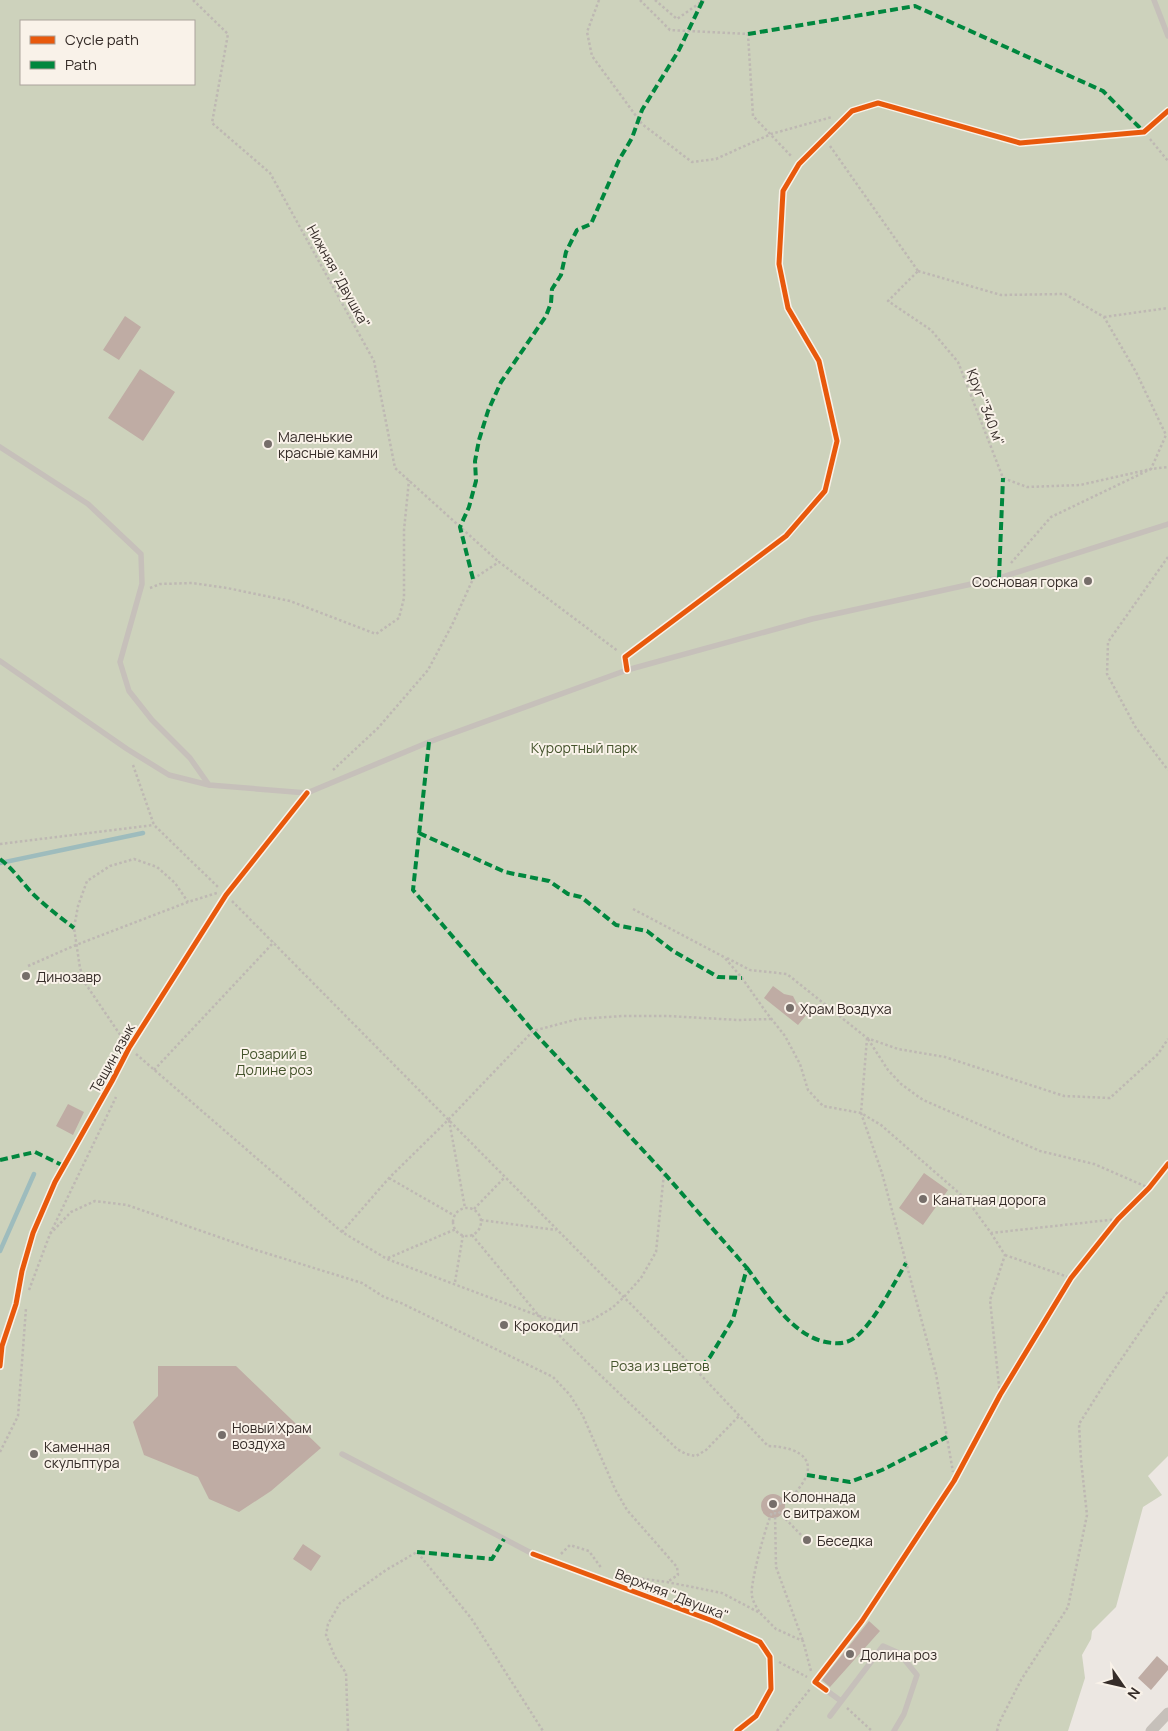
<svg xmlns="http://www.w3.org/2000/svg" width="1168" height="1731" font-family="Manrope,sans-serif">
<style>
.green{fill:#cdd2bc;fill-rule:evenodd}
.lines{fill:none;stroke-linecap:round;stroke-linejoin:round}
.stream{stroke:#9ebcbd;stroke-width:4.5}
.building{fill:#bfaca4}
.path{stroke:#beb8b3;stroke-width:2.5;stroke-dasharray:2.5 2.5;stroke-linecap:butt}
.lane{stroke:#c6c0ba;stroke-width:5.5}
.street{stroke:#c6c0ba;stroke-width:11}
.quiet{stroke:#00873e;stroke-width:4;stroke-dasharray:8 4;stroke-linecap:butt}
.cycleway-casing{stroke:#f9f2e9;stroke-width:8}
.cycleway{stroke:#e8590c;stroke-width:5}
.poi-dot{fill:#766e6a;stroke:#f9f2e9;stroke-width:2}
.labels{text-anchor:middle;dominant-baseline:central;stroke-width:4;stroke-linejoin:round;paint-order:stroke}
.street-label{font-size:14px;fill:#362d29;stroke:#f9f2e9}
.poi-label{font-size:14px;fill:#362d29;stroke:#f9f2e9;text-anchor:start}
.park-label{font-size:14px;fill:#45542d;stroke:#f9f2e9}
</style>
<rect width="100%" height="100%" fill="#ece7e2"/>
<path class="green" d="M0 0H1168V1456L1148 1476 1162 1495 1143 1507 1116 1607 1092 1631 1091 1639 1082 1655 1085 1678 1068 1731H0ZM21 21H194V84H21Z"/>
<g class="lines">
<path class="stream" d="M0 863 143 833
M0 1251 34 1174"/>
</g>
<path class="building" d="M125 316 141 327 119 360 103 350Z
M140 369 175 392 143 441 108 418Z
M773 986 784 994 793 996 797 1004 808 1013 798 1025 764 998Z
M68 1104 84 1112 73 1135 56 1126Z
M924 1173 948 1190 923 1225 899 1208Z
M158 1366H236L321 1448 271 1491 239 1512 209 1499 198 1477 144 1455 133 1422 158 1396Z
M761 1506a12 12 0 1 1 24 0a12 12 0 1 1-24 0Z
M303 1544 321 1556 311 1571 293 1559Z
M869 1621 880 1631 830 1687 822 1680Z
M1157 1656 1168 1666V1670L1151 1690 1138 1678Z"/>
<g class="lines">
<path class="path" d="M193 0 228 34 212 123 270 173 374 361 395 468 499 562
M599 0 587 32 592 56 642 124 692 162 716 159 771 134 832 117
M640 0 670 30 748 34 753 116 792 157
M655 0 677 19 704 0
M1150 139 1168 161
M830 146 918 271
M918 271 1001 295 1065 294 1104 317 1136 372 1166 435 1151 469 1080 485 1027 487 1003 478 958 362 931 330 888 301Z
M1104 317 1168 308
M1168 557 1108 642 1107 674 1136 728 1168 770
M1011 563 1051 517 1151 469 1168 467
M150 588 160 584 192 583 227 588 290 601 376 634 399 618 404 598V530L409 480
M133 765 154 825 219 888
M333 770 378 728 428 670 452 625 473 579 499 562 618 651
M0 844 154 825
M232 901 697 1371 768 1446C803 1447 823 1463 794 1494 789 1500 780 1502 775 1507 768 1515 749 1586 752 1596 753 1602 757 1608 760 1613
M633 909 724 957 742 978 766 1012 785 1036 800 1064 808 1090 823 1106 861 1113 881 1125 967 1200 991 1233 1118 1219
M727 958 750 970 787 974 867 1038 898 1049 945 1057 1064 1096 1110 1098 1158 1054 1168 1039
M28 966 76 945 188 902 217 893
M867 1038 861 1113 882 1173 936 1374 953 1472
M123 1039 85 983 80 968 74 928 78 906 87 881 110 866 134 859 157 867 175 883 188 902
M868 1039 888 1070 901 1084 923 1100 1040 1151 1094 1164 1149 1188
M136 1054 342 1232 387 1259 539 1316 677 1449 686 1454 696 1456 706 1450 739 1416
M154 1070 274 942
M449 1120 465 1208
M389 1178 455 1216
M453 1222a14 14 0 1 1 28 0a14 14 0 1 1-28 0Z
M474 1209 504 1178
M481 1220 556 1230
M342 1232 389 1178 449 1119 533 1031 578 1019 622 1016H668L738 1020 771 1019
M991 1233 1005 1255 990 1300 1000 1395
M50 1234 71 1212 95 1201 127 1205 253 1249 362 1283 384 1297 401 1303 553 1377 570 1395 583 1416 615 1489 627 1510 677 1567 678 1575 667 1582
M472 1235 539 1316 575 1325 592 1320 612 1308 624 1297 641 1278 656 1252 664 1173
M1005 1255 1071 1278
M388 1258 456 1229
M455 1282 463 1235
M29 1290 50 1234 116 1097
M0 1452 18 1416 26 1308
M958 1473 1000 1395 1071 1278 1118 1219 1149 1188 1168 1164
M775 1508 805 1539
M775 1512 776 1567 803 1641
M561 1554 570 1545 589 1551 602 1569
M622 1576 667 1582 722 1593 760 1613 776 1629 803 1641 811 1671
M779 1662 807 1677
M847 1708 872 1731
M348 1731 346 1673 335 1657 326 1635 328 1624 340 1603 386 1570 417 1552 471 1618 543 1731
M777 1731 810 1689
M997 1731 999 1723 1021 1680 1068 1607 1087 1515 1081 1460 1079 1424 1105 1383 1168 1291"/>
<path class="lane" d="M1154 0 1168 36
M0 447 88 504 141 554 142 584 120 662 129 691 152 720 190 758 209 785
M0 661 127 749 169 775 209 785 307 793 429 742 627 670 812 619 999 578 1168 524
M627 670 625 657 786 536 825 491 837 441 819 361 788 308 779 264 783 191 799 164 852 111 878 103 1020 143 1144 132 1168 111
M0 1366 2 1346 16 1304 22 1271 33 1233 55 1182 112 1081 129 1048 226 895 307 793
M342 1454 533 1554 713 1621 760 1642 770 1657 771 1689 756 1716 737 1731
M841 1701 815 1682 862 1621 954 1481
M830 1716 883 1646 899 1653 917 1675 904 1714 894 1731"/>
<path class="street" d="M1151 1731 1168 1713"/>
<path class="quiet" d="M748 34 915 6 1103 91 1144 132
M999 578 1003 478
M473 579 460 527 469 507 476 481 475 461 479 440 488 411 501 382 546 316 551 303 552 289 561 275 566 252 577 230 591 224 619 160 632 138 642 110 679 50 703 0
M429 742 413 890 533 1031 664 1173 747 1268 733 1319 710 1357 697 1371
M419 833 505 872 549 881 568 894 581 897 616 925 647 931 673 951 718 977 742 978
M0 859C13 869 21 881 32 893 45 906 60 917 74 928
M0 1160 35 1152 64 1166
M747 1268C768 1296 795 1341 833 1343 842 1344 850 1342 857 1336 876 1319 893 1285 906 1263
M807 1475 850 1482 882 1470 947 1437
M417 1552 492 1559 504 1539"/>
<defs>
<path id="cycleway" d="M627 670 625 657 786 536 825 491 837 441 819 361 788 308 779 264 783 191 799 164 852 111 878 103 1020 143 1144 132 1168 111
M0 1366 2 1346 16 1304 22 1271 33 1233 55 1182 112 1081 129 1048 226 895 307 793
M533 1554 713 1621 760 1642 770 1657 771 1689 756 1716 737 1731
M826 1690 815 1682 862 1621 954 1481 1000 1395 1071 1278 1118 1219 1149 1188 1168 1164"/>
</defs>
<use href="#cycleway" class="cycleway-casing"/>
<use href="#cycleway" class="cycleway"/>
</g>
<g class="poi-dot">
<circle cx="268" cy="444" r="5"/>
<circle cx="1088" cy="581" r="5"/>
<circle cx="26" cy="976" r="5"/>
<circle cx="790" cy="1008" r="5"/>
<circle cx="923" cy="1199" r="5"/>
<circle cx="504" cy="1325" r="5"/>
<circle cx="222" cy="1435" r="5"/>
<circle cx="34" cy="1454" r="5"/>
<circle cx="773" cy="1504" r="5"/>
<circle cx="807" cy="1540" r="5"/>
<circle cx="850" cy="1654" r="5"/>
</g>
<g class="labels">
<g class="street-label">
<text transform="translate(339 276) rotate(61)">Нижняя "Двушка"</text>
<text transform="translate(986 407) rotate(69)">Круг "340 м"</text>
<text transform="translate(112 1058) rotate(-61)">Тещин язык</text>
<text transform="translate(672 1594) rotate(21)">Верхняя "Двушка"</text>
</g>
<g class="poi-label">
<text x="278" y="436">Маленькие<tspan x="278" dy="16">красные камни</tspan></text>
<text x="1078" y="581" text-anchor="end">Сосновая горка</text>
<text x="36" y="976">Динозавр</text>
<text x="800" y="1008">Храм Воздуха</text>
<text x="933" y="1199">Канатная дорога</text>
<text x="514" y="1325">Крокодил</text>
<text x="232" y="1427">Новый Храм<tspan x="232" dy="16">воздуха</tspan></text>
<text x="44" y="1446">Каменная<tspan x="44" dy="16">скульптура</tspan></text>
<text x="783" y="1496">Колоннада<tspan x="783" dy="16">с витражом</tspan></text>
<text x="817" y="1540">Беседка</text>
<text x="860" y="1654">Долина роз</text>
</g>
<g class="park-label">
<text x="584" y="747">Курортный парк</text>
<text x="274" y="1053">Розарий в<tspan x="274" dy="16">Долине роз</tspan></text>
<text x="660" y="1365">Роза из цветов</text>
</g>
</g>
<rect x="20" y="20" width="175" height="65" fill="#f9f2e9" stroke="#aba39c"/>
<rect x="30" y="36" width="25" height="8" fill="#e8590c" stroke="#aba39c"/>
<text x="65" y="45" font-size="15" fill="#362d29">Cycle path</text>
<rect x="30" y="61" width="25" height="8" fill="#00873e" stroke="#aba39c"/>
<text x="65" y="70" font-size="15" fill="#362d29">Path</text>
<g transform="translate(1123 1686) rotate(124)" stroke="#f9f2e9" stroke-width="4" paint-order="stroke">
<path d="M0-4L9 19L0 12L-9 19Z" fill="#362d29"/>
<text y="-8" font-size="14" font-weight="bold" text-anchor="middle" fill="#362d29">N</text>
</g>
</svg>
